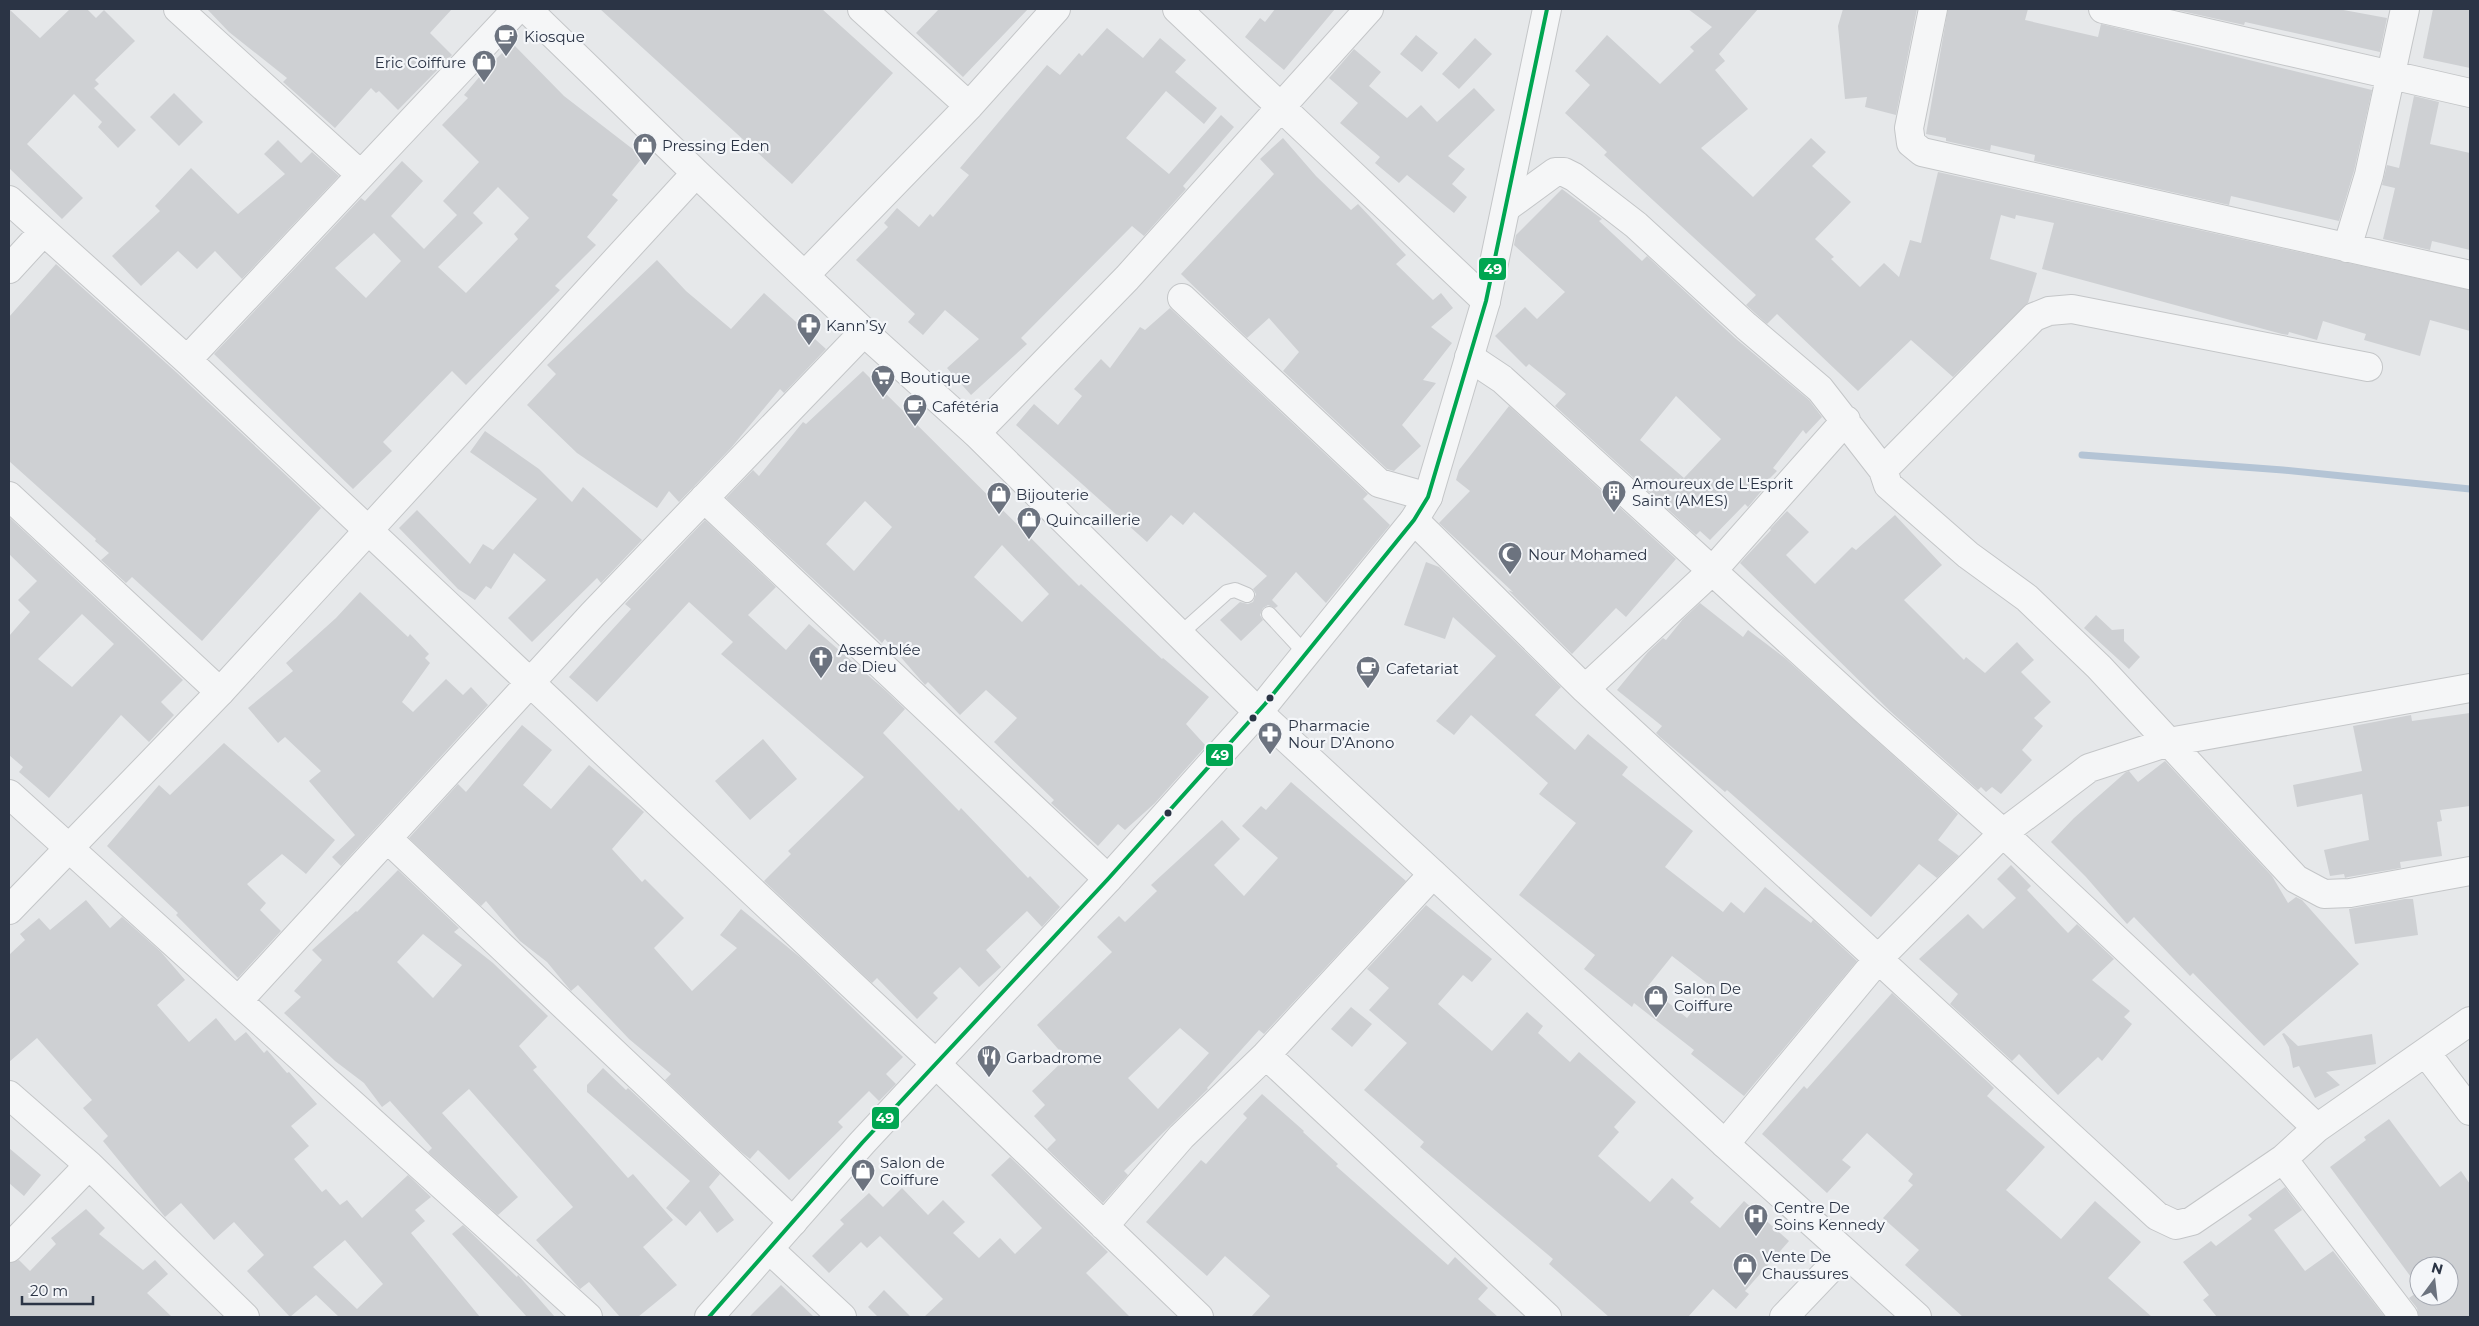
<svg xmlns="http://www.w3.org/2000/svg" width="2479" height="1326" font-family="Montserrat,sans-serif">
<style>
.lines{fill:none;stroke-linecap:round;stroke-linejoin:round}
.stream{stroke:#b4c4d5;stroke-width:7}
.building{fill:#ced0d3;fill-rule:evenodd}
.service-casing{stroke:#c4c6c8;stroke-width:16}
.minor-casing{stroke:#c4c6c8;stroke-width:30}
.tertiary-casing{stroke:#c4c6c8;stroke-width:30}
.service{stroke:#f5f6f7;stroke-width:14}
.minor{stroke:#f5f6f7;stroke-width:28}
.tertiary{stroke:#f5f6f7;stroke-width:28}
.bus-1-casing{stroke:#f4f6f9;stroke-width:8}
.bus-1{stroke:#00a651;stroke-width:4}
.bus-dot{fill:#2b3445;stroke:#f4f6f9;stroke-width:2}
.labels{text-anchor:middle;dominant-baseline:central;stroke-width:4.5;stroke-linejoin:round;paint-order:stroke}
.poi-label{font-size:15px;fill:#2b3445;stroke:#f4f6f9;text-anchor:start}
.line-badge{stroke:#f4f6f9;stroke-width:2}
.badge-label{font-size:14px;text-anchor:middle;font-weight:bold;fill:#fff}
</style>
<rect width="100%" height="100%" fill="#e6e8ea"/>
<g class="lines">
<path class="stream" d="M2082 455 2283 470 2470 489"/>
</g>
<path class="building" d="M9 9 40 38 70 9H87L96 18 104 10 135 41 95 80 99 84 94 88 136 130 118 148 98 127 102 122 74 94 27 144 83 198 62 219 9 168Z
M207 9H452L430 33 452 55 398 110 379 91 376 93 371 88 335 128 283 82 287 78 229 32Z
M600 9H822L893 73 792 184Z
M939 9H1028L963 77 916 33Z
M1275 9H1335L1284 70 1245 37 1260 18 1265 22Z
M1688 9H1758L1719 54 1725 61 1715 70 1748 109 1701 148 1753 197 1811 138 1826 152 1812 166 1851 202 1815 239 1834 257 1831 259 1860 287 1884 263 1899 277 1910 240 1921 243 1938 172 2470 290V331L2430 320 2420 356 2364 340 2366 334 2323 321 2317 340 2289 332 2288 335 2282 334 2042 269 2054 223 2016 215 2015 219 2001 215 1990 259 2037 273 2028 303 1953 377 1911 340 1858 391 1777 314 1767 324 1746 305 1756 295 1604 155 1607 152 1565 113 1590 85 1575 71 1607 35 1660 84 1694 51 1690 47 1712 27Z
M1843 9H1917L1896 115 1865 107 1867 97 1845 99 1838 26Z
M1948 9H2028L2025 20 2098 37 2101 24 2372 90 2354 171 2339 221 2231 196 2229 205 2034 161 2035 155 1991 145 1990 151 1946 141V138L1926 134Z
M2172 9H2338L2387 18 2380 52 2245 22 2244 25Z
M2433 9H2470V68L2423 58Z
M1107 28 1143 58 1160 38 1186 60 1175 72 1217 108 1204 124 1166 91 1126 138 1169 174 1221 115 1234 127 1183 186 1186 189 1144 236 1132 226 1021 338 1027 344 971 395 947 368 979 339 945 310 923 335 908 322 915 314 856 260 888 227 884 223 897 208 919 227 930 214 933 217 969 175 960 168 1047 65 1060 75 1079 53 1082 56Z
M1416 35 1438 53 1422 72 1400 54Z
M1475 38 1492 54 1459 89 1442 74Z
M512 43 564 96 643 157 612 195 618 200 587 237 596 245 555 286 560 290 466 385 452 371 383 442 392 451 353 489 214 354 361 198 365 201 402 161 423 181 391 216 424 249 457 215 443 201 479 162 442 125 468 98 464 95 486 69ZM498 187 529 218 514 234 518 239 466 293 438 267 483 223 473 213ZM374 233 401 261 366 298 335 268Z
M1354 49 1381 72 1369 86 1407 118 1421 105 1437 122 1474 88 1495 110 1448 156 1465 169 1452 184 1467 197 1454 213 1407 175 1399 183 1375 163 1380 157 1340 123 1358 103 1329 78Z
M174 93 203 122 179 146 150 117Z
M2414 96 2439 102 2430 144 2470 153V250L2432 241 2430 250 2383 239 2395 188 2382 185 2387 165 2399 168Z
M1283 138 1316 176 1351 210 1358 204 1406 255 1396 264 1433 300 1441 293 1453 308 1431 327 1452 343 1423 380 1436 383 1402 425 1421 446 1394 471 1387 469 1283 371 1299 352 1269 318 1247 338 1181 274 1274 174 1260 159Z
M278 140 301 163 312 152 339 176 242 279 215 251 197 269 178 251 141 286 112 256 160 211 155 206 191 168 238 214 285 174 264 154Z
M1562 189 1602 219 1599 221 1642 261 1647 256 1735 338 1809 400 1822 417 1806 434 1803 430 1773 468 1777 471 1762 486 1764 488 1748 507 1745 504 1710 540 1700 531 1696 535 1555 406 1566 394 1529 364 1526 367 1495 336 1525 307 1537 319 1565 292 1514 245 1516 235ZM1676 396 1721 439 1684 478 1640 440Z
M657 260 686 291 731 329 764 293 826 349 784 393 780 389 731 448 679 502 669 491 657 508 577 453 527 405 556 374 547 365Z
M56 264 176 372 321 508 202 641 132 577 126 583 101 560 109 553 95 541 96 539 9 461V317Z
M1170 308 1368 494 1363 499 1390 525 1326 603 1296 572 1272 600 1278 606 1275 608 1268 605 1263 608 1260 615 1263 620 1241 641 1220 620 1240 602 1248 604 1253 602 1256 594 1253 589 1267 576 1194 512 1183 525 1171 515 1147 542 1016 425 1034 404 1058 425 1082 396 1074 389 1101 359 1110 368 1140 327 1145 330Z
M863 371 1079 586 1081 584 1162 659 1163 658 1209 697 1186 724 1206 746 1155 803 1125 830 1118 824 1098 846 1051 803 1054 800 994 742 1017 718 986 690 960 715 928 682 925 685 885 639 882 643 726 498 753 470 759 476 803 422 806 424ZM865 501 892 527 854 571 826 544ZM1002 545 1049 594 1022 622 974 577Z
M1509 406 1676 559 1626 617 1616 608 1572 654 1508 590 1513 592 1439 523 1470 491 1456 480 1459 470Z
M485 431 539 469 572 502 583 487 642 540 601 583 597 578 532 642 508 618 546 580 514 553 491 589 486 586 475 600 458 589 399 528 417 510 470 564 483 544 493 550 537 499 470 452Z
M1787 511 1809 532 1786 555 1815 584 1852 547 1856 550 1895 515 1942 565 1904 600 1964 660 1966 657 1985 673 2017 642 2034 660 2021 672 2051 702 2034 718 2043 726 2022 750 2032 760 2001 794 1992 787 1986 792 1981 787 1978 790 1890 711 1740 563 1771 530 1770 529Z
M9 517 183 680 161 702 174 715 149 742 121 715 49 798 19 772 23 767 9 755V636L30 612 18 600 37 581 9 554ZM82 614 114 644 72 687 38 659Z
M705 520 776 587 748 615 786 650 809 624 885 690 905 709 883 733 959 811 961 808 1028 878 1030 876 1060 907 1042 927 1027 911 986 950 1001 967 979 987 960 967 933 993 938 998 917 1019 877 978 872 983 764 881 791 854 788 851 864 777 721 654 733 642 689 602 597 702 569 677 631 609 625 604Z
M1426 562 1439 567 1561 687 1535 715 1575 750 1588 734 1628 767 1622 775 1693 831 1665 867 1723 912 1731 902 1744 913 1765 887 1811 923 1813 920 1857 961 1744 1096 1691 1054 1694 1050 1634 1003 1632 1007 1584 969 1595 955 1519 895 1576 823 1539 794 1548 783 1471 715 1454 735 1436 721 1496 656 1453 617 1445 639 1404 625ZM1672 956 1712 987 1687 1018 1648 986Z
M360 592 408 637 410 634 429 654 425 658 430 663 402 702 413 712 446 679 463 695 471 687 488 705 341 866 332 857 355 835 309 781 321 771 285 737 278 743 248 708 293 671 286 663 336 618Z
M1700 603 1743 637 1748 630 1785 658 1958 814 1938 840 1959 856 1937 878 1919 864 1871 917 1727 790 1725 792 1660 737 1656 733 1662 726 1617 690 1648 652 1663 638 1666 640 1683 619Z
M2096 615 2112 630 2124 629V641L2140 657 2129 669 2084 628Z
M2470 713V806L2440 810 2442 821 2437 822 2442 856 2400 862 2401 868 2348 877 2345 878 2344 874 2330 876 2324 850 2369 840 2362 794 2297 807 2293 785 2362 771 2353 726 2411 715 2412 721Z
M522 725 552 750 523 785 551 809 589 765 644 812 612 849 642 882 645 879 684 918 654 948 692 991 737 948 720 935 741 909 801 958 903 1057 886 1074 896 1084 879 1101 869 1091 838 1122 843 1127 789 1180 758 1150 750 1159 740 1151 665 1080 671 1074 629 1039 578 985 571 991 547 962 520 941 486 901 481 906 409 838 458 784 466 792Z
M763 739 797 779 750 820 715 781Z
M224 743 335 840 306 874 282 854 247 884 266 903 260 910 281 931 238 978 176 915 178 913 107 846 159 785 170 795Z
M2165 761 2272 876 2288 903 2296 897 2302 900 2359 964 2264 1046 2193 973 2190 976 2134 917 2127 924 2086 877 2051 842 2074 818 2126 772 2129 771 2138 782Z
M1291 782 1406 881 1264 1034 1259 1030 1207 1088 1208 1089 1124 1171 1128 1175 1103 1203 1047 1149 1056 1140 1034 1116 1045 1105 1032 1091 1066 1058 1037 1025 1112 952 1097 937 1119 916 1125 922 1157 891 1151 885 1222 820 1240 839 1214 865 1244 896 1278 858 1242 826 1261 806 1266 810ZM1180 1028 1209 1053 1158 1109 1128 1078Z
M2011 865 2031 886 2027 890 2068 933 2077 924 2114 959 2092 980 2130 1011 2124 1017 2132 1024 2102 1061 2098 1057 2058 1095 2019 1054 2012 1061 1950 1004 1958 994 1919 959 1968 914 1983 929 2016 898 1997 879Z
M398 870 459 928 454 932 493 963 548 1016 519 1046 537 1067 533 1070 628 1178 633 1174 673 1220 643 1247 677 1285 638 1317H620L589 1282 580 1289 536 1240 573 1207 469 1089 442 1113 518 1197 498 1215 428 1152 432 1148 390 1101 382 1107 364 1083 335 1061 284 1013 301 997 294 991 322 960 312 950 356 911 357 912ZM423 934 462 965 433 998 397 962Z
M2405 899H2413L2418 935 2355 944 2349 909Z
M86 900 110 928 122 917 161 952 185 980 157 1005 189 1042 216 1018 235 1041 246 1032 264 1053 267 1050 287 1073 289 1072 317 1104 291 1126 309 1146 294 1159 322 1192 326 1189 340 1205 347 1200 362 1218 408 1175 431 1197 415 1210 425 1221 411 1233 480 1317H339L316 1295 290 1317 247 1271 264 1255 234 1222 214 1240 181 1203 165 1217 103 1141 108 1136 83 1108 92 1100 37 1038 9 1062V955L25 940 20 934 39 918 50 930ZM345 1240 383 1284 357 1309 313 1267Z
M1426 905 1492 959 1472 982 1463 975 1438 1004 1492 1051 1527 1012 1543 1026 1538 1033 1570 1062 1579 1052 1636 1102 1614 1127 1619 1132 1598 1156 1650 1202 1672 1178 1694 1198 1690 1202 1720 1228 1744 1201 1789 1241 1745 1291 1749 1294 1736 1309 1713 1289 1688 1317H1609L1549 1264 1553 1259 1420 1147 1424 1142 1364 1090 1407 1043 1369 1010 1389 988 1367 969Z
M1892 993 1989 1083 1994 1088 1987 1096 2045 1147 2006 1190 2061 1239 2095 1201 2141 1242 2108 1278 2152 1317H1963L1905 1265 1919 1250 1883 1218 1913 1185 1908 1181 1913 1174 1867 1133 1842 1160 1851 1167 1827 1193 1762 1134 1804 1086 1807 1089Z
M1351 1007 1372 1024 1352 1047 1331 1029Z
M2284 1033 2298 1046 2372 1034 2376 1064 2326 1072 2340 1085 2315 1098 2299 1066 2293 1068 2289 1047 2282 1034Z
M603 1068 626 1090 628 1088 720 1174 709 1187 734 1220 717 1233 700 1211 686 1226 666 1208 690 1181 587 1092V1085Z
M1262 1094 1304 1131 1303 1132 1338 1164 1336 1166 1448 1265 1455 1257 1488 1288 1478 1299 1498 1317H1251L1270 1296 1225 1256 1207 1276 1146 1222 1201 1160 1206 1164 1247 1118 1243 1114Z
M2389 1119 2440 1187 2461 1171 2470 1184V1317H2419L2417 1308 2409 1298 2419 1291V1296H2449V1266H2419V1288L2330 1167 2366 1140 2364 1137Z
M9 1148 41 1175 24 1196 9 1183Z
M1010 1157 1108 1252 1086 1273 1130 1317H924L943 1299 880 1236 867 1248 861 1242 829 1273 812 1256 844 1224 840 1220 869 1193 883 1207 902 1188 928 1215 943 1200 965 1222 953 1233 979 1258 1000 1238 1015 1254 1042 1228 991 1175Z
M2285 1187 2302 1210 2274 1230 2305 1271 2333 1251 2385 1317H2217L2203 1300 2209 1295 2183 1262 2211 1241 2216 1246 2252 1219 2248 1215Z
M86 1209 105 1228 99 1234 143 1270 155 1260 168 1274 147 1293 172 1317H9V1263L19 1260 30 1271 56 1244 51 1238Z
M463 1225 517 1277 518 1275 555 1317H527L452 1234Z
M781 1285 814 1317H749Z
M884 1290 911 1317H878L868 1307Z"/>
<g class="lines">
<defs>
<path id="service" d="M1269 614 1306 654
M1180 634 1227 592 1235 590 1247 595"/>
<path id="minor" d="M178 9 361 175
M862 9 969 106
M1177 9 1486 301
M1933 9 1909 128 1911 143 1922 152 2470 275
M2103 9 2470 93
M9 200 187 360 935 1063 1199 1317
M1507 207 1555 172H1564L1574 177 1636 225 1746 326 1820 389 1883 470 1888 485 1968 555 2027 598 2099 667 2296 879 2324 894 2350 893 2470 871
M2347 248 2369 175 2405 9
M9 269 43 232
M805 275 969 106 1056 9
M1182 298 1379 483 1428 497
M1469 357 1502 379 1867 712 2003 833 2317 1128
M187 360 517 9
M976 433 1127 278 1369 9
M1883 470 2034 317 2049 311 2072 309 2368 367
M9 496 220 692
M704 498 1108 879
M1414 520 1585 689 2157 1216 2176 1225 2192 1221 2283 1159 2317 1128 2470 1021
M1585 689 1713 570 1846 420
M9 794 588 1317
M388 839 793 1222
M239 1000 593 614 864 332
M2426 1053 2470 1111
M1266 1055 1547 1317
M9 1095 89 1165 245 1317
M1725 1144 1879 958 2003 833 2089 768 2169 742 2470 688
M2283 1159 2404 1317
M1104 1226 1181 1137 1266 1055 1433 874
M9 1248 89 1165
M770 1250 842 1317
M1784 1317 1845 1253"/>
<path id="tertiary" d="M527 9 696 173 864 332 976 433 1258 712 1725 1144 1917 1317
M9 910 220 692 696 173
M709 1317 862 1143 1108 879 1265 704 1414 520 1428 497 1486 301 1547 9"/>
</defs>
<use href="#service" class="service-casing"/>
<use href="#minor" class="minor-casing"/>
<use href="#tertiary" class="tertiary-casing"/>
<use href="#service" class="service"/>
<use href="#minor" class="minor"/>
<use href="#tertiary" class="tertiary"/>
<defs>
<path id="bus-1" d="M709 1317 862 1143 1108 879 1265 704 1414 520 1428 497 1486 301 1547 9"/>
</defs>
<use href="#bus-1" class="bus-1-casing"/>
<use href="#bus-1" class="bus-1"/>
</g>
<defs>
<symbol id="cafe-pin" viewBox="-11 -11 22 30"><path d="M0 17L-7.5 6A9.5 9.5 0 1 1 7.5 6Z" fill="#6c737f" stroke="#f4f6f9"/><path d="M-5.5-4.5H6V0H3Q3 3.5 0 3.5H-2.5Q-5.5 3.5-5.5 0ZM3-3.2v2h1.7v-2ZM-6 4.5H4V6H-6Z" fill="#fff"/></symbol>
<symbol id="shop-pin" viewBox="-11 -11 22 30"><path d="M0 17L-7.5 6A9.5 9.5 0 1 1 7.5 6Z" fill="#6c737f" stroke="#f4f6f9"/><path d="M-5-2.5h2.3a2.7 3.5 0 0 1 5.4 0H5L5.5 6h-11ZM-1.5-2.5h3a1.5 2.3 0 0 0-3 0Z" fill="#fff"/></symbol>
<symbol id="pharmacy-pin" viewBox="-11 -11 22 30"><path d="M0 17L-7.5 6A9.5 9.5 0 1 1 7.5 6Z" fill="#6c737f" stroke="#f4f6f9"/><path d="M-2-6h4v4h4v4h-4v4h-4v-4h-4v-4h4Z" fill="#fff"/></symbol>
<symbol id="supermarket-pin" viewBox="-11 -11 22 30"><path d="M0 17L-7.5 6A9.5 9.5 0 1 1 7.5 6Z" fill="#6c737f" stroke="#f4f6f9"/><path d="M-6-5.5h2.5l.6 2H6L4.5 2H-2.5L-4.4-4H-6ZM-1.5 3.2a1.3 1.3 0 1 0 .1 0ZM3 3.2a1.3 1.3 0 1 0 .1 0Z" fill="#fff"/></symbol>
<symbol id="building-pin" viewBox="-11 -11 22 30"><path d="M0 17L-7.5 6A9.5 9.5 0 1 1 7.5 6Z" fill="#6c737f" stroke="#f4f6f9"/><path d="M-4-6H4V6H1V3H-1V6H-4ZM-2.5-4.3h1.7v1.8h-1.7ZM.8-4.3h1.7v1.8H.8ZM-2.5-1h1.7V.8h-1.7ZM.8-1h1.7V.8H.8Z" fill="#fff"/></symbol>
<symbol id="mosque-pin" viewBox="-11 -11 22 30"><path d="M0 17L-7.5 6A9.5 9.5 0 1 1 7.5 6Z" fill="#6c737f" stroke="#f4f6f9"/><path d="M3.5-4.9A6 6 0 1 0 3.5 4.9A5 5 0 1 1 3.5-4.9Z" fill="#fff"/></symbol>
<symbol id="church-pin" viewBox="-11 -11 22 30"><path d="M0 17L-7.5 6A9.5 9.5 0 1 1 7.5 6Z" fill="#6c737f" stroke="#f4f6f9"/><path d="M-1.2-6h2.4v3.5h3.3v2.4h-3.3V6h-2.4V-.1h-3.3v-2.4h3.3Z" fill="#fff"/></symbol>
<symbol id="restaurant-pin" viewBox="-11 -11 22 30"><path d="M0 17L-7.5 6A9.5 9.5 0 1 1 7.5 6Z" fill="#6c737f" stroke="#f4f6f9"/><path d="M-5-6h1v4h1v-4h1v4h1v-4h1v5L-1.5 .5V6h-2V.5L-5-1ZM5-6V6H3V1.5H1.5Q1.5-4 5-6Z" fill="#fff"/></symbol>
<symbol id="hospital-pin" viewBox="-11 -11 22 30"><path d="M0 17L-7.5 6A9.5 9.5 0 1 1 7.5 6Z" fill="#6c737f" stroke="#f4f6f9"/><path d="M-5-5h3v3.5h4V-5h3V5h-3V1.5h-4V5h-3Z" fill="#fff"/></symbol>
</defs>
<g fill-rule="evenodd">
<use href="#cafe-pin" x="492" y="22" width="28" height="38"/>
<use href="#shop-pin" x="470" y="48" width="28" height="38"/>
<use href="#shop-pin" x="631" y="131" width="28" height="38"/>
<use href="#pharmacy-pin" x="795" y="311" width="28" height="38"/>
<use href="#supermarket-pin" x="869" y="363" width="28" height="38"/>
<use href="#cafe-pin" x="901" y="392" width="28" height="38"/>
<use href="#building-pin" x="1600" y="478" width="28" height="38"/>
<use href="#shop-pin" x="985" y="480" width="28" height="38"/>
<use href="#shop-pin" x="1015" y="505" width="28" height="38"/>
<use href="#mosque-pin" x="1496" y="540" width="28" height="38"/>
<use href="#church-pin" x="807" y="644" width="28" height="38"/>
<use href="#cafe-pin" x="1354" y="654" width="28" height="38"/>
<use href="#pharmacy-pin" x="1256" y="720" width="28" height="38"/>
<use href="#shop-pin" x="1642" y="983" width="28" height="38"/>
<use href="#restaurant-pin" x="975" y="1043" width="28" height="38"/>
<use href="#shop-pin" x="849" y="1157" width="28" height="38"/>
<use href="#hospital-pin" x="1742" y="1202" width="28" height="38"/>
<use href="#shop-pin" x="1731" y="1251" width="28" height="38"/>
</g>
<g class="bus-dot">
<circle cx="1270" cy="698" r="4.5"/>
<circle cx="1253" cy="718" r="4.5"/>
<circle cx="1168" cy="813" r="4.5"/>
</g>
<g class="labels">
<g class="poi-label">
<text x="524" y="36">Kiosque</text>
<text x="466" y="62" text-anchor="end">Eric Coiffure</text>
<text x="662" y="145">Pressing Eden</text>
<text x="826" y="325">Kann’Sy</text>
<text x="900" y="377">Boutique</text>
<text x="932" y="406">Cafétéria</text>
<text x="1632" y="483">Amoureux de L'Esprit<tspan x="1632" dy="17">Saint (AMES)</tspan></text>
<text x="1016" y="494">Bijouterie</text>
<text x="1046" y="519">Quincaillerie</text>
<text x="1528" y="554">Nour Mohamed</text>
<text x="838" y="649">Assemblée<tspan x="838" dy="17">de Dieu</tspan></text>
<text x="1386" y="668">Cafetariat</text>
<text x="1288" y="725">Pharmacie<tspan x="1288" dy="17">Nour D’Anono</tspan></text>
<text x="1674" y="988">Salon De<tspan x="1674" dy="17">Coiffure</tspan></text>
<text x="1006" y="1057">Garbadrome</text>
<text x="880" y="1162">Salon de<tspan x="880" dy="17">Coiffure</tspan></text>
<text x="1774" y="1207">Centre De<tspan x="1774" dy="17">Soins Kennedy</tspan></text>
<text x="1762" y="1256">Vente De<tspan x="1762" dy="17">Chaussures</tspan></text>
</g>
</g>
<g class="line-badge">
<rect x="1478" y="257" width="29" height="24" rx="5" fill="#00a651"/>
<rect x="1205" y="743" width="29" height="24" rx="5" fill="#00a651"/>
<rect x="871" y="1106" width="29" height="24" rx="5" fill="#00a651"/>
</g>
<g class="badge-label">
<text x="1493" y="274">49</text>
<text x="1220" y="760">49</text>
<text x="885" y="1123">49</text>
</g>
<rect width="2479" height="1326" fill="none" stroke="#2b3445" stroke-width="20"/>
<g transform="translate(2434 1281) rotate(15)"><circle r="24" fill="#f4f6f9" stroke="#a4a8b1"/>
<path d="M0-4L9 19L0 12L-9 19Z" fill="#6c737f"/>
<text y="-8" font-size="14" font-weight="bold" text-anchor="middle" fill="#2b3445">N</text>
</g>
<path d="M22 1296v8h71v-8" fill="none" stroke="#2b3445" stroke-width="2.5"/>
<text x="30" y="1296" font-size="15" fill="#2b3445" stroke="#f4f6f9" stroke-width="4" paint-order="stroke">20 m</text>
</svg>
